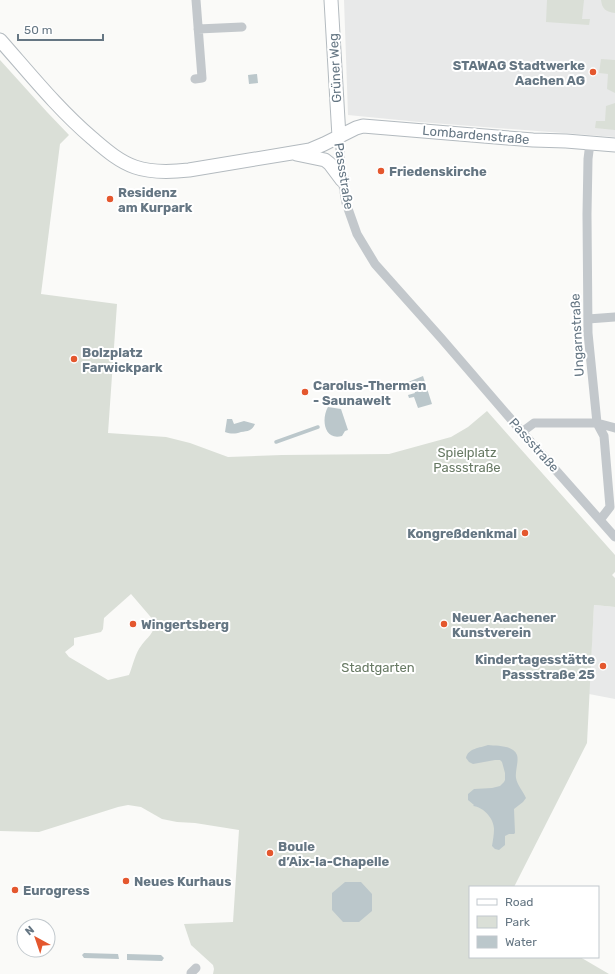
<svg xmlns="http://www.w3.org/2000/svg" width="615" height="974" font-family="Rubik,sans-serif">
<style>
.built{fill:#e8e9e9}
.green{fill:#dadfd7;fill-rule:evenodd}
.water{fill:#bbc7cb}
.lines{fill:none;stroke-linecap:round;stroke-linejoin:round}
.stream{stroke:#bbc7cb;stroke-width:3.5}
.secondary-casing{stroke:#b3babf;stroke-width:15}
.street{stroke:#c3c8cc;stroke-width:9}
.secondary{stroke:#fff;stroke-width:13}
.poi-dot{fill:#e4572e;stroke:#fff;stroke-width:1.5}
.labels{text-anchor:middle;dominant-baseline:central;stroke-width:4;stroke-linejoin:round;paint-order:stroke}
.poi-label{font-size:13px;font-weight:bold;fill:#657683;stroke:#fff;text-anchor:start}
.street-label{font-size:13px;fill:#657683;stroke:#fff}
.park-label{font-size:13px;fill:#687a64;stroke:#fff}
</style>
<rect width="100%" height="100%" fill="#fafaf8"/>
<path class="built" d="M344 0H615V137L419 122 348 115Z
M594 605 615 607V699L589 694Z"/>
<path class="green" d="M547 0H584L582 19H590L589 25 546 22Z
M601 0H615V13C606 12 602 9 601 0Z
M601 59 615 60V93L607 89 608 74 599 73Z
M0 60 47 112 69 135 60 144 41 294 117 304 108 433 166 437 190 443 228 457 282 455 389 454 451 437 468 427 487 411 615 555V572L612 575 615 578V607L594 605 587 743 514 887H470V957H580L609 974H213L214 969 213 965 191 945 184 924 233 922 239 830 195 823 177 822 162 819 141 807 128 805 118 807 39 832 0 831ZM131 594 155 622C153 636 148 636 141 646 136 651 132 668 129 675L108 680 69 657 65 652 74 645V638L101 632 103 629 104 618Z
M615 103V130L595 128 596 121H605L606 106Z"/>
<path class="water" d="M257 74 258 83 249 84 248 75Z
M423 376 432 404 418 408 414 397 409 398 408 395 415 393 414 390 411 391 408 382Z
M328 407 341 409 348 430 345 431 342 436C324 441 321 419 328 407Z
M227 419H232L234 424 244 421 255 424C252 431 248 431 241 432 235 434 231 434 225 432Z
M488 745C497 746 513 745 517 755 519 761 515 771 516 778 517 785 523 791 526 798L523 802 514 809 515 833 514 834H509L505 836V845L499 850 495 849 492 846C493 840 494 834 494 829 494 818 483 807 473 806L474 805 468 800V794L474 789 492 788 500 786 504 782 505 780V773L502 762 500 760H495L473 764 469 762 466 758C468 748 480 748 488 745Z
M345 882H361L372 894V911L359 922H343L332 910V893Z
M84 953 118 954 119 959 84 958 82 955Z
M127 954 161 955 164 958 162 961 127 960Z"/>
<g class="lines">
<path class="stream" d="M276 442 318 427"/>
<defs>
<path id="secondary" d="M331 0 339 137
M0 40C30 74 58 109 92 138 105 149 118 161 135 167 152 173 171 172 189 170L310 150 324 144 356 128 363 126 533 140 566 141 615 145
M296 154 325 160 330 164 342 180"/>
</defs>
<use href="#secondary" class="secondary-casing"/>
<path class="street" d="M198 29 242 27
M195 79 202 78 196 0
M339 137 342 180 346 203 357 234 375 264 441 338 522 432 615 537
M590 143 588 159 587 214 588 333 597 423 604 436 610 507 600 520
M588 319 615 317
M522 432 534 423H597L615 428
M191 973 196 968"/>
<use href="#secondary" class="secondary"/>
</g>
<g class="poi-dot">
<circle cx="593" cy="72" r="4"/>
<circle cx="381" cy="171" r="4"/>
<circle cx="110" cy="199" r="4"/>
<circle cx="74" cy="359" r="4"/>
<circle cx="305" cy="392" r="4"/>
<circle cx="525" cy="533" r="4"/>
<circle cx="133" cy="624" r="4"/>
<circle cx="444" cy="624" r="4"/>
<circle cx="603" cy="666" r="4"/>
<circle cx="270" cy="853" r="4"/>
<circle cx="126" cy="881" r="4"/>
<circle cx="15" cy="890" r="4"/>
</g>
<g class="labels">
<g class="poi-label">
<text x="585" y="65" text-anchor="end">STAWAG Stadtwerke<tspan x="585" dy="15">Aachen AG</tspan></text>
<text x="389" y="171">Friedenskirche</text>
<text x="118" y="192">Residenz<tspan x="118" dy="15">am Kurpark</tspan></text>
<text x="82" y="352">Bolzplatz<tspan x="82" dy="15">Farwickpark</tspan></text>
<text x="313" y="385">Carolus-Thermen<tspan x="313" dy="15">- Saunawelt</tspan></text>
<text x="517" y="533" text-anchor="end">Kongreßdenkmal</text>
<text x="452" y="617">Neuer Aachener<tspan x="452" dy="15">Kunstverein</tspan></text>
<text x="141" y="624">Wingertsberg</text>
<text x="595" y="659" text-anchor="end">Kindertagesstätte<tspan x="595" dy="15">Passstraße 25</tspan></text>
<text x="278" y="846">Boule<tspan x="278" dy="15">d’Aix-la-Chapelle</tspan></text>
<text x="134" y="881">Neues Kurhaus</text>
<text x="23" y="890">Eurogress</text>
</g>
<g class="street-label">
<text transform="translate(335 68) rotate(-93)">Grüner Weg</text>
<text transform="translate(476 135) rotate(5)">Lombardenstraße</text>
<text transform="translate(344 176) rotate(81)">Passstraße</text>
<text transform="translate(577 335) rotate(-93)">Ungarnstraße</text>
<text transform="translate(534 445) rotate(48)">Passstraße</text>
</g>
<g class="park-label">
<text x="467" y="452">Spielplatz<tspan x="467" dy="15">Passstraße</tspan></text>
<text x="378" y="667">Stadtgarten</text>
</g>
</g>
<rect x="469" y="886" width="130" height="72" fill="#ffffff" stroke="#c1c8cd"/>
<rect x="477" y="899" width="20" height="6" fill="#ffffff" stroke="#c1c8cd"/>
<text x="505" y="906" font-size="12" fill="#657683">Road</text>
<rect x="477" y="916" width="20" height="12" fill="#dadfd7" stroke="#c1c8cd"/>
<text x="505" y="926" font-size="12" fill="#657683">Park</text>
<rect x="477" y="936" width="20" height="12" fill="#bbc7cb" stroke="#c1c8cd"/>
<text x="505" y="946" font-size="12" fill="#657683">Water</text>
<g transform="translate(36 938) rotate(320)"><circle r="19" fill="#ffffff" stroke="#c1c8cd"/>
<path d="M0-3L7 15L0 10L-7 15Z" fill="#e4572e"/>
<text y="-6" font-size="11" font-weight="bold" text-anchor="middle" fill="#657683">N</text>
</g>
<path d="M18 34v6h85v-6" fill="none" stroke="#657683" stroke-width="2"/>
<text x="24" y="34" font-size="12" fill="#657683" stroke="#ffffff" stroke-width="3" paint-order="stroke">50 m</text>
</svg>
